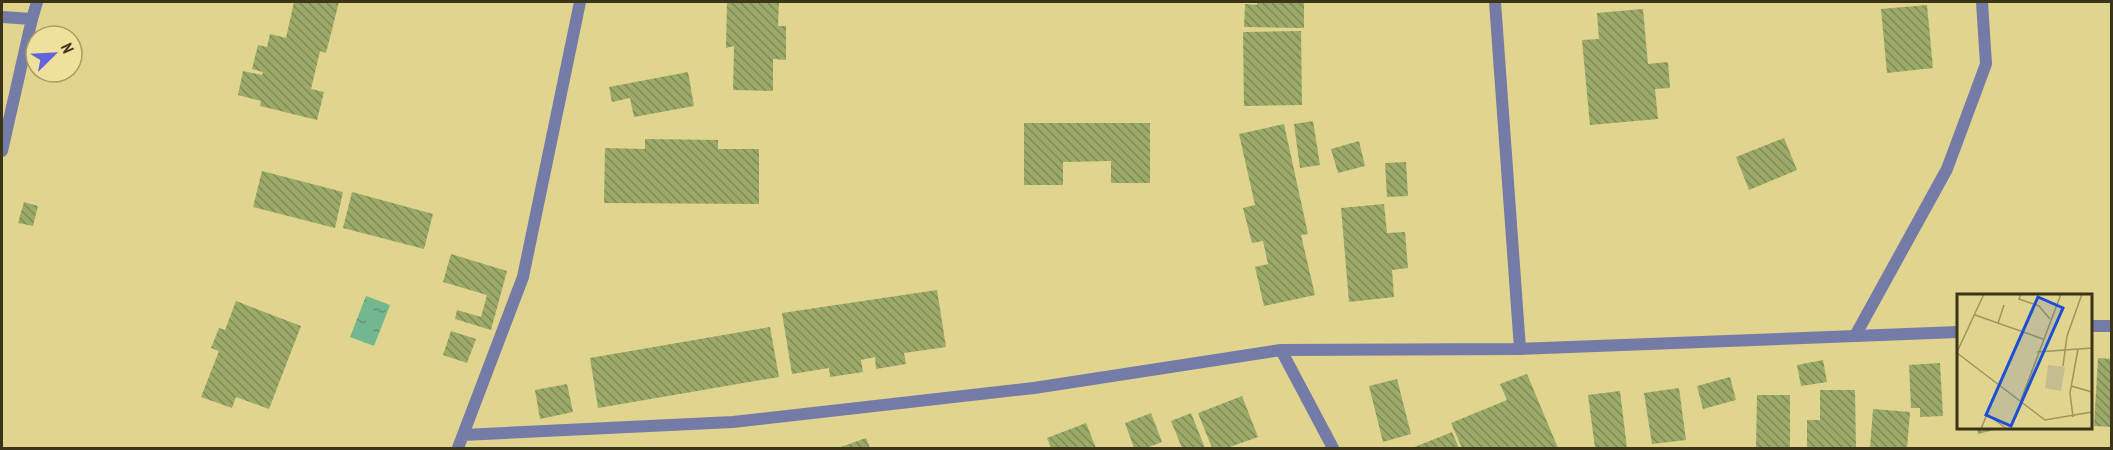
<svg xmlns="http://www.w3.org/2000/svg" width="2113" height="450" font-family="'PT Sans Narrow',sans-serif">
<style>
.water{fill:url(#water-ripples)}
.building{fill:url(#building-back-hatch)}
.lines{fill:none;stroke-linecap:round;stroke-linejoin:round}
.service{stroke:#757ba7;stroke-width:12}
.minor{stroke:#757ba7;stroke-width:12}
.inset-road{fill:none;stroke:#9e945f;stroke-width:1.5}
.view{fill:#1d4ed8;fill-opacity:0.15;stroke:#1d4ed8;stroke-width:3}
.inset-edge{fill:none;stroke:#3a3518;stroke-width:3}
</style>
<defs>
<pattern id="water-ripples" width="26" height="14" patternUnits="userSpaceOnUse" patternTransform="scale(1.5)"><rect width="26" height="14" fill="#72b790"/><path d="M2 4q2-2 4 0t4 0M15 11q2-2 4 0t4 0" fill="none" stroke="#5f9675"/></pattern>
<pattern id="building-back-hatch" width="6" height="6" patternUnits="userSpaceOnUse" patternTransform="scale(1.5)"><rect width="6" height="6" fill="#9baa68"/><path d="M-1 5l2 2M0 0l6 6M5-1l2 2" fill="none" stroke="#7f8b55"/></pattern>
</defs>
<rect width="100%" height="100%" fill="#e1d48f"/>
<path class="water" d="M366 296 390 305 374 346 350 337Z"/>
<path class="building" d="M294 2H339L326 53 320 51 311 89 324 92 317 120 260 106 261 101 238 95 243 71 262 75 263 72 252 69 258 45 267 47 270 34 286 38Z
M727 2H779L778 26H786V60L773 59V91L733 90 734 46 726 48Z
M1257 2H1304V28L1244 27 1245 4 1257 5Z
M1927 5 1933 68 1887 73 1881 9Z
M1643 9 1648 64 1668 62 1670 88 1655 89 1658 119 1590 125 1582 40 1599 39 1597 13Z
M1301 31 1302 105 1244 106 1243 32Z
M688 72 694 106 634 117 630 98 612 102 609 87Z
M1313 121 1320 165 1300 168 1294 124Z
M1024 123H1150V183H1111V161L1063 162V185H1024Z
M1284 124 1308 234 1301 235 1315 295 1264 306 1255 267 1268 264 1263 241 1252 243 1243 208 1255 205 1239 134Z
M1784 138 1797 170 1749 190 1736 157Z
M645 139 718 140V149H759V204L604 203 605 148 645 149Z
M1359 141 1365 166 1338 173 1331 149Z
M1406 162 1408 196 1387 197 1385 163Z
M262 171 343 192 335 228 253 207Z
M352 192 433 214 424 249 343 228Z
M24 202 38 206 33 226 18 223Z
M1384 204 1387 233 1405 232 1408 268 1392 270 1394 297 1349 302 1341 208Z
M451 254 507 271 491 330 455 319 457 310 481 317 487 295 443 282Z
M937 290 946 347 904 353 906 364 876 369 875 357 861 360 863 372 830 377 829 368 792 374 782 313Z
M236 301 301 326 269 409 236 397 232 408 201 397 219 351 211 348 219 328 225 330Z
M770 327 779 377 598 408 590 358Z
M451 331 476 339 467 363 443 355Z
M2098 358 2112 359V427L2094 426Z
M1823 360 1827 382 1801 386 1797 365Z
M1940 363 1943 416 1920 417V408H1911L1909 365Z
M1527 374 1558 448H1462L1451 423 1507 400 1500 384Z
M1730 377 1736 400 1703 409 1697 386Z
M1397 379 1411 434 1383 442 1369 386Z
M567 384 573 412 540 419 535 390Z
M1679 388 1686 440 1652 444 1644 393Z
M1820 390H1855L1856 448H1807V420H1820Z
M1620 391 1627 448H1595L1588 395Z
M1757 395H1790V448H1756Z
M1242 396 1258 437 1227 448H1212L1198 413Z
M1873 409 1910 412 1907 448H1870Z
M1151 413 1162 442 1146 448H1134L1125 423Z
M1191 413 1205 448H1182L1171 421Z
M1086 423 1096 448H1051L1047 438Z
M1977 428H2002L1978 434Z
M1452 432 1459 448H1412Z
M866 438 870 448H838Z"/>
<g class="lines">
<path class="service" d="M2 17 32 19 2 151
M1855 336 1947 169 1986 64 1982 2"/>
<path class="minor" d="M1495 2 1520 349
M32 19 37 2
M2090 326H2112
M1281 350 1333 448
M463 435 733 422 1034 388 1281 350 1520 349 1958 332
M458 448 523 277 580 2"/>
</g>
<g transform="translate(1957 294)">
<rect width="135" height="135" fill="#e1d48f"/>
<path d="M91 71 108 73 104 97 88 94Z" fill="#c5bc8f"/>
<path class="inset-road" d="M64 0 62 5 82 12 93 25M18 21 86 45M41 29 47 11M0 58 27 0M80 58 135 54M0 59 88 126 135 118M106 72 110 42 125 0M114 92 135 98M64 106 104 0M116 123 113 99 121 55M24 135 30 120 50 135"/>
<path class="view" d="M81 3 106 14 54 132 29 121Z"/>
<rect width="135" height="135" class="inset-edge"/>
</g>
<rect width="2113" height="450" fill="none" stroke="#3a3518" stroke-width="6"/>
<g transform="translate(54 54) rotate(66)"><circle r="28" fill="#efe19c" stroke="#a79c67" stroke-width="1.5"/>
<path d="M0-4.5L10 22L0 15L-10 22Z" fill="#6262db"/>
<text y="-9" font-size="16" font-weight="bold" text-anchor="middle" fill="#3a3518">N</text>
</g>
</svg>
